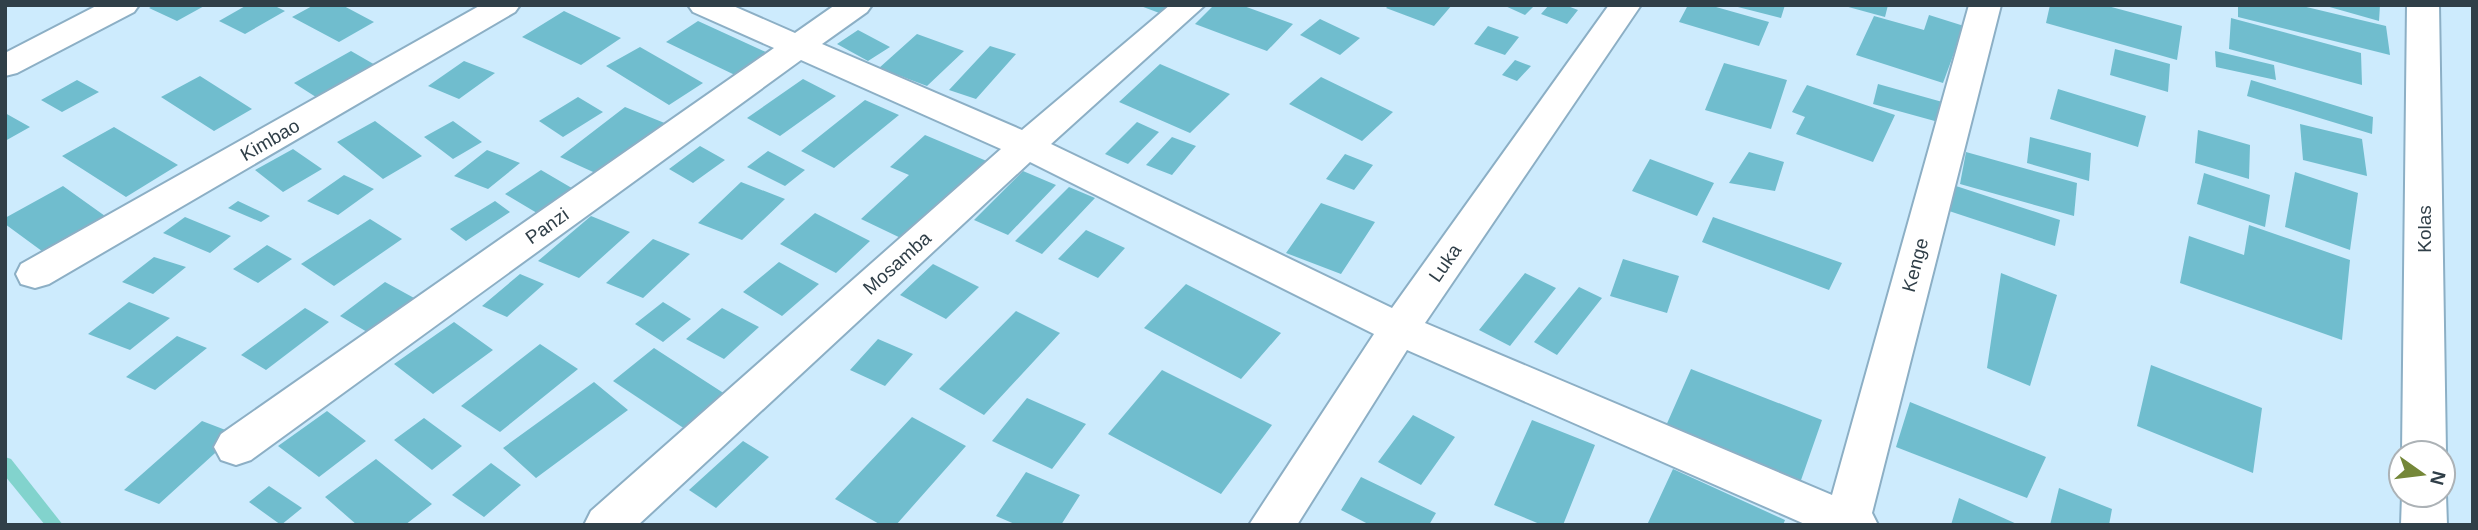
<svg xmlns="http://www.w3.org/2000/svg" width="2478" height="530" font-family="Helvetica,sans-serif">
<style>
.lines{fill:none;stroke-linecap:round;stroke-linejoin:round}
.stream{fill:#82d3cd;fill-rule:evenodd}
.building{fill:#70bdce}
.street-casing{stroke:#8cafc5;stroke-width:4}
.street{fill:#fff;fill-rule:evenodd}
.labels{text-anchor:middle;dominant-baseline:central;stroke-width:7;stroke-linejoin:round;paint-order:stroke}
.street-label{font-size:19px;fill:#303f48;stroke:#fff}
</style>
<rect width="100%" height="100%" fill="#cdebfd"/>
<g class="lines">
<path class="stream" d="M5 457 11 459 63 525H45L5 476Z"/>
</g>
<path class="building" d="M154 5H206L177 21 149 8Z
M247 5H273L285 11 245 34 219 21Z
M314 5H342L374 22 339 42 292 17Z
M1138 5H1171L1162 14Z
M1214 5H1241L1293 24 1267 51 1195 24Z
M1389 5H1452L1434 26 1386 8Z
M1503 5H1535L1525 15Z
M1549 5H1565L1578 10 1567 24 1541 14Z
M1688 5H1709L1769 22 1759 46 1679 22Z
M1730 5H1785L1781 18Z
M1841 5H1888L1885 17Z
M2050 5H2104L2182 26 2177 60 2046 23Z
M2238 5H2298L2386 26 2390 55 2238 17Z
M2326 5H2380L2379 21 2326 6Z
M564 11 621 38 581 65 522 37Z
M1929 15 1964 26 1943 83 1856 55 1874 16 1924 30Z
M2231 18 2361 53 2362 85 2229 49Z
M1320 19 1360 38 1340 55 1300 35Z
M698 21 768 53 737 76 666 42Z
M1488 26 1519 37 1505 55 1474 44Z
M858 30 890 47 868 61 837 44Z
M917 34 964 51 927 86 879 68Z
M990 46 1016 54 976 99 949 90Z
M640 47 703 83 669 105 606 66Z
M2115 49 2170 64 2168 92 2110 75Z
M351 51 377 66 319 99 294 83Z
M2215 51 2274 65 2276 80 2216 67Z
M1515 60 1531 66 1517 81 1502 75Z
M464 61 495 73 459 99 428 86Z
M1724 63 1787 80 1771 129 1705 110Z
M1160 64 1230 94 1190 133 1119 102Z
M200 76 252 109 214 131 161 97Z
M1321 77 1393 112 1362 141 1289 104Z
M803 79 836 96 780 136 747 118Z
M77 80 99 92 62 112 41 100Z
M2251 80 2373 117 2372 134 2247 96Z
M1878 84 1946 103 1942 123 1873 104Z
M1807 85 1895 115 1873 162 1796 134 1805 117 1792 112Z
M2058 89 2146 116 2138 147 2050 119Z
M578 97 603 112 563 137 539 121Z
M865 100 899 115 834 168 801 151Z
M625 107 667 124 602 176 560 157Z
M5 113 30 127 5 141Z
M375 121 422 156 383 179 337 142Z
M453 121 482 142 453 159 424 137Z
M1137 122 1159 132 1128 164 1105 154Z
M2300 124 2362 139 2367 176 2303 160Z
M114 127 178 165 126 197 62 156Z
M2198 130 2250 145 2249 179 2195 163Z
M925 135 989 162 907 241 861 219 909 175 890 167Z
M1172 137 1196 146 1172 175 1146 165Z
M2030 137 2091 153 2089 181 2027 163Z
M700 146 725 160 693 183 669 169Z
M293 149 322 169 283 192 255 170Z
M487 150 520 163 488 189 454 176Z
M768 151 805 170 785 186 747 167Z
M1749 152 1784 162 1775 191 1729 183Z
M1966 152 2077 183 2074 216 1960 184Z
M1345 154 1373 165 1354 190 1326 179Z
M1650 159 1714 183 1697 216 1632 191Z
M541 170 582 194 547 219 505 194Z
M1023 171 1056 185 1008 235 974 220Z
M2295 172 2358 193 2350 250 2285 227Z
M2204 173 2270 195 2265 227 2197 204Z
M344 175 374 189 338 215 307 201Z
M741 182 785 199 742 240 698 223Z
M63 186 112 221 50 257 5 224V218Z
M1956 186 2060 220 2055 246 1949 211Z
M1069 187 1095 198 1042 254 1015 241Z
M238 201 270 216 261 222 228 208Z
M495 201 510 212 466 241 450 229Z
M1321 203 1375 222 1341 274 1286 253Z
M815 213 870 241 836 273 780 244Z
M591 216 630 232 579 278 538 261Z
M185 217 231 236 210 253 163 233Z
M1713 217 1842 263 1829 290 1702 242Z
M370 219 402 239 334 286 301 264Z
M2249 225 2350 260 2342 340 2180 283 2189 236 2244 255Z
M1086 230 1125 248 1098 278 1058 259Z
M653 239 690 254 643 298 606 283Z
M267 245 292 259 258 283 233 269Z
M154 257 186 267 153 294 122 282Z
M1623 259 1679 276 1667 313 1610 296Z
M779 262 819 284 782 316 743 292Z
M933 264 979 287 946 319 900 295Z
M1525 273 1556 288 1510 346 1479 330Z
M2001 273 2057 295 2030 386 1987 368Z
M520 274 544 284 507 317 482 306Z
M385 282 425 304 379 339 340 316Z
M1186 284 1281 333 1241 379 1144 328Z
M1579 287 1602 298 1557 355 1534 342Z
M129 302 170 318 130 350 88 334Z
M663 302 691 319 663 342 635 324Z
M305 308 329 322 266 370 241 355Z
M722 308 759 327 724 359 686 339Z
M1016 311 1060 333 984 415 939 389Z
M454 322 493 350 433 394 394 364Z
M177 336 207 348 155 390 126 377Z
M878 339 913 354 885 386 850 370Z
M540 344 578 369 500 432 461 406Z
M654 348 725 394 685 429 613 381Z
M2151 365 2262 408 2253 473 2137 426Z
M1691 369 1822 420 1800 483 1665 428Z
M1162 370 1272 425 1221 494 1108 434Z
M594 382 628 410 536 478 503 448Z
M1027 398 1086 424 1052 469 992 441Z
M1910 402 2046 457 2027 498 1896 447Z
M327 411 366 441 319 477 278 446Z
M1413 415 1455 437 1421 485 1378 462Z
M912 417 966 446 896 525H881L835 499Z
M424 418 462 446 432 470 394 440Z
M1532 420 1595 445 1563 525H1542L1494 505Z
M202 421 236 434 159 504 124 490Z
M743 441 769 457 716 508 689 490Z
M376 459 432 504 405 525H357L325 497Z
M491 463 521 485 484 517 452 495Z
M1673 469 1785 520 1783 525H1647Z
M1026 472 1080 495 1061 525H1017L996 516Z
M1361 477 1436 513 1429 525H1370L1341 510Z
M269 486 302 508 281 525 249 502Z
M2059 488 2112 509 2109 525H2050Z
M1959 498 2019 525H1951Z"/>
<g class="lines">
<defs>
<path id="street" d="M98 5H139L134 12 17 73 5 76V53Z
M481 5H520L515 12 49 284 35 288 21 284 16 274 21 264Z
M688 5H731L795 33 835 5H872L867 12 822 44 1022 130 1170 5H1205L1051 144 1392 308 1609 5H1641L1425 323 1832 495 1969 5H2001L1872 513 1878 525H1807L1407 350 1297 525H1249L1374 334 1030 162 638 525H584L591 511 1001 149 801 60 251 460 236 465 221 460 214 447 221 434 774 48 693 12Z
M2407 5H2439L2446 453 2443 459V453H2402Z
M2443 488 2446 495 2447 525H2401L2402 495H2443Z"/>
</defs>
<use href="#street" class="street-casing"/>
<use href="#street" class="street"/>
</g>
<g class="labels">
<g class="street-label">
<text transform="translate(270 140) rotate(-30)">Kimbao</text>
<text transform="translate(547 226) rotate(-35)">Panzi</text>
<text transform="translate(2424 229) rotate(-90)">Kolas</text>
<text transform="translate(897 263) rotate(-42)">Mosamba</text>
<text transform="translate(1445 263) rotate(-55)">Luka</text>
<text transform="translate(1915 265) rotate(-75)">Kenge</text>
</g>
</g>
<rect width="2478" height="530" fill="none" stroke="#303f48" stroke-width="14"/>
<g transform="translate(2422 474) rotate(104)"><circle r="33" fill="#ffffff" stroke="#acb2b6" stroke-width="2"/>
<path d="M0-5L12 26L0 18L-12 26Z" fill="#748738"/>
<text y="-10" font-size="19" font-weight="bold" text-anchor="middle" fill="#303f48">N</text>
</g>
</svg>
